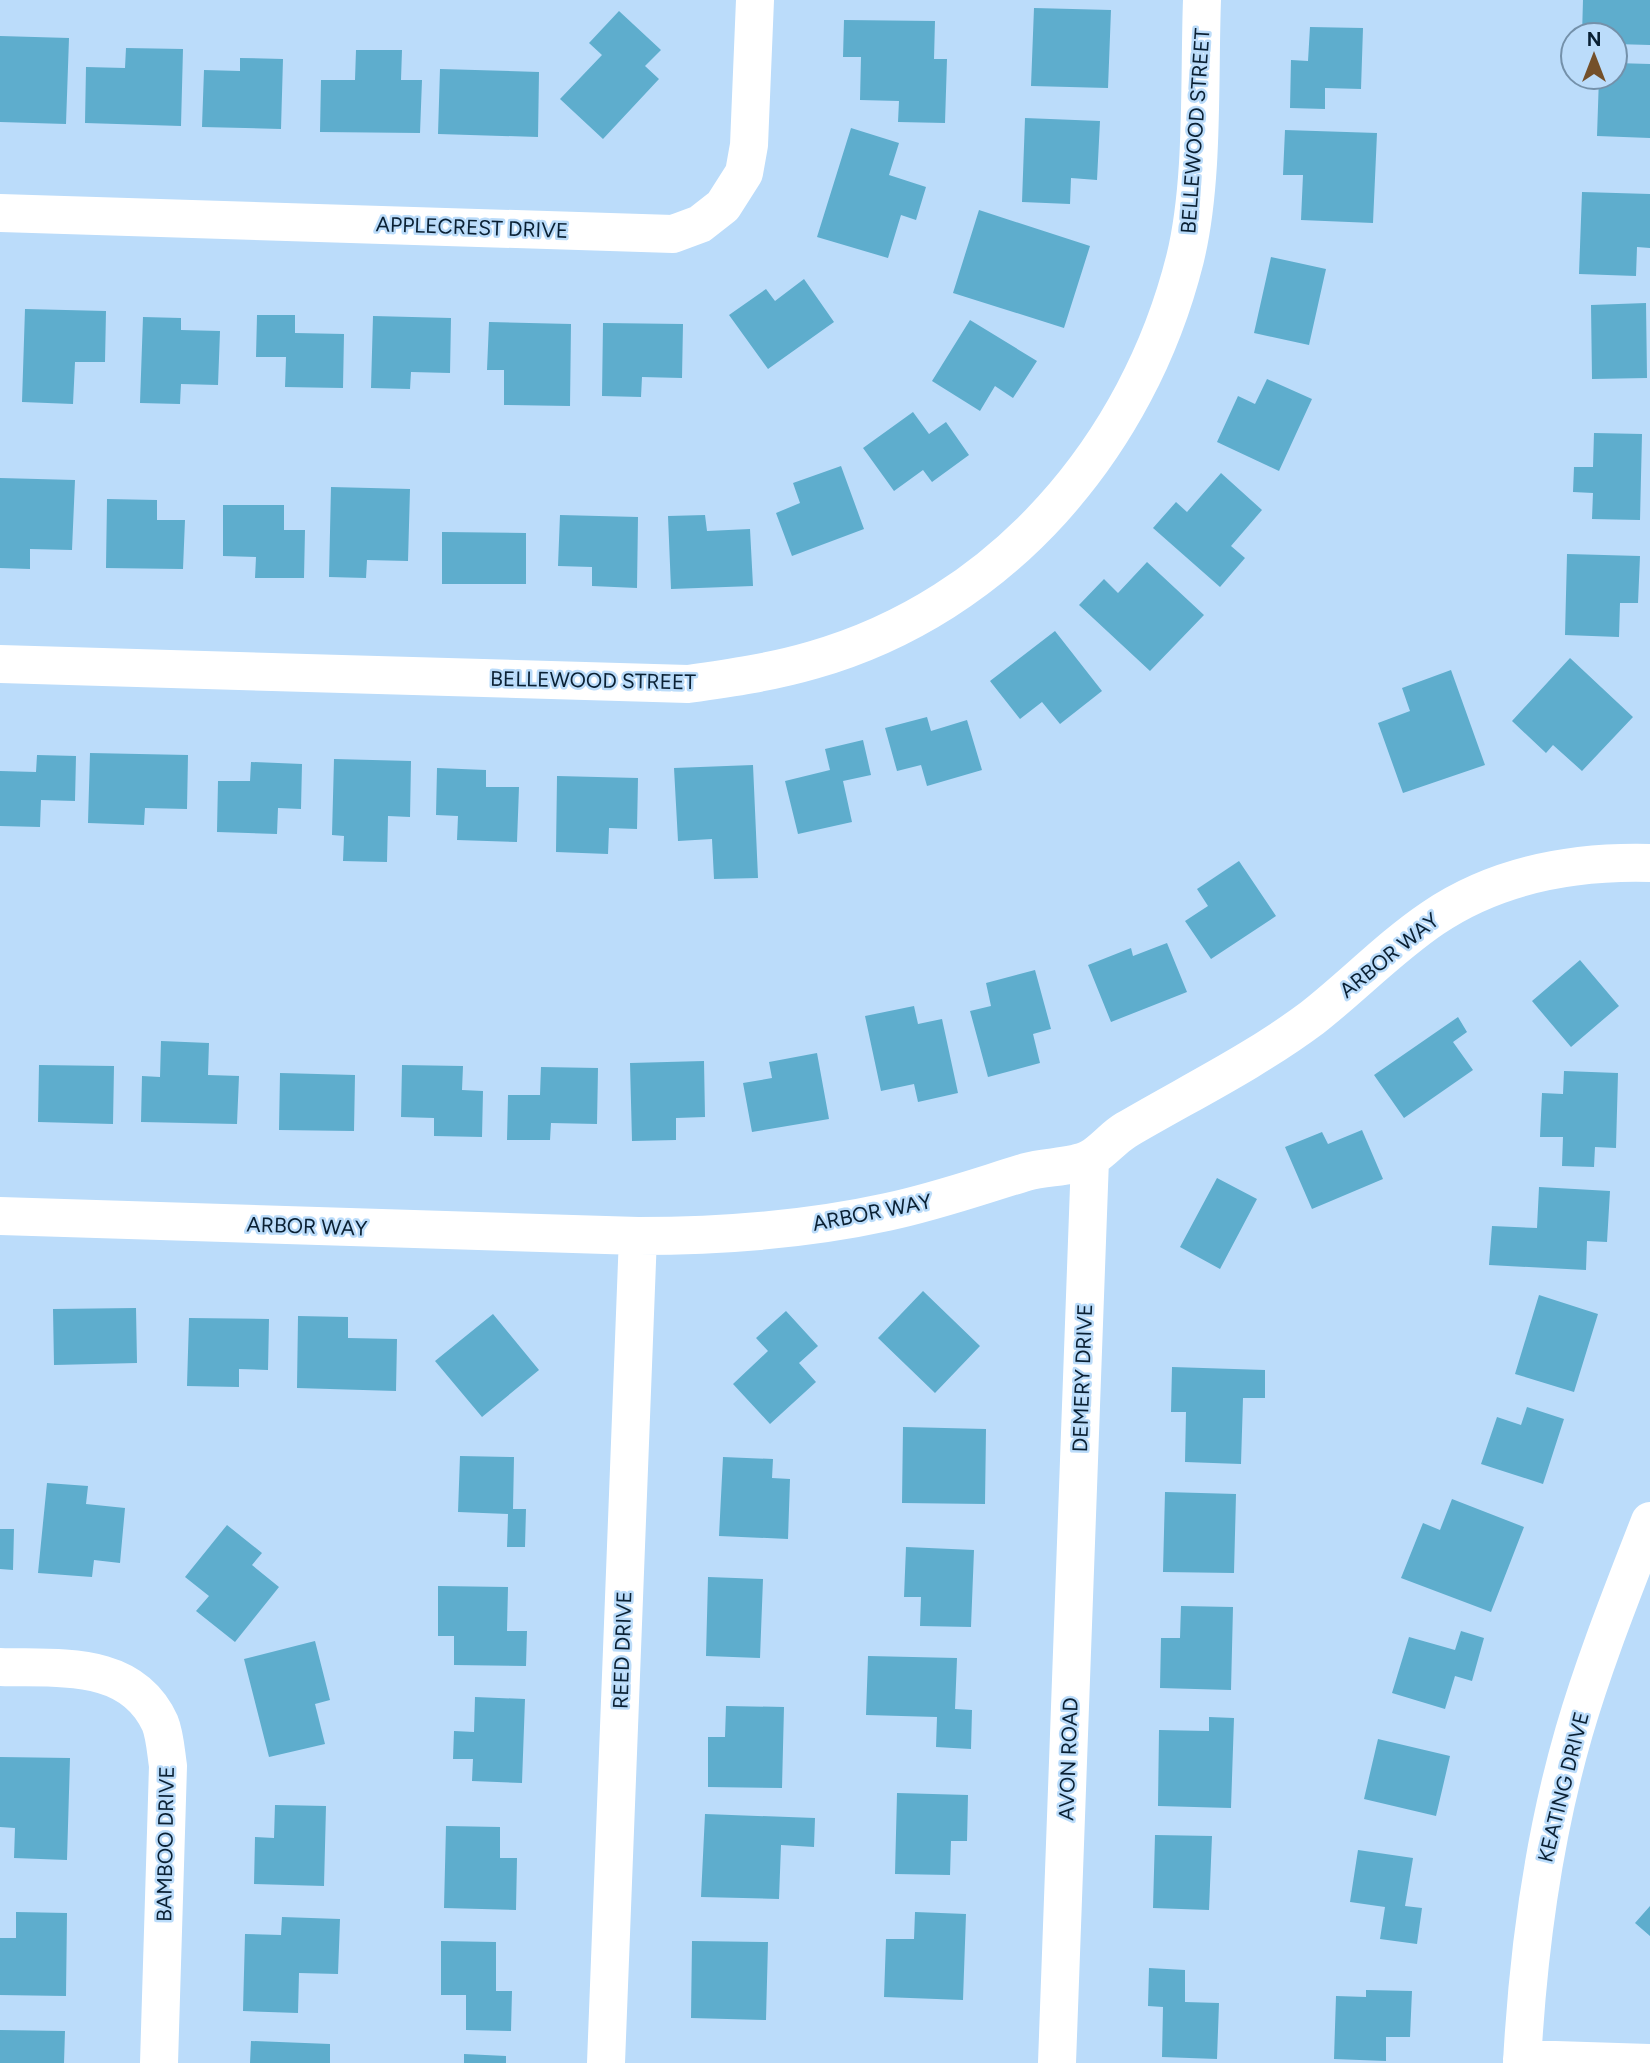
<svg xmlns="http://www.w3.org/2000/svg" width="1650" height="2063" font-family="Figtree,sans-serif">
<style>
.building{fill:#5eadcd}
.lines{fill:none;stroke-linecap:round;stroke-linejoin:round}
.minor{stroke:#fff;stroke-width:38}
.labels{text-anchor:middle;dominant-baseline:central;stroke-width:5;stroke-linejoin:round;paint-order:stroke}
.street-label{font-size:21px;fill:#0a2033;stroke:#bbdcfa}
</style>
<rect width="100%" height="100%" fill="#bbdcfa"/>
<path class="building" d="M1583 0H1650V45L1615 44V35H1582Z
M1034 8 1111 10 1108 88 1031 86Z
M619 11 661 50 645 66 659 79 603 139 560 99 602 55 589 43Z
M844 20 935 21 934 59H947L945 123 898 122 899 101 860 100 861 57H843Z
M1310 27 1363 28 1361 89 1325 88V109L1290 108 1291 60 1308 61Z
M0 36 69 38 66 124 0 122Z
M126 48 183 49 181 126 85 123 86 67 125 68Z
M356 50H402L401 80H422L420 133 320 132 321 80H355Z
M240 58 283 59 281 129 202 127 204 70 240 71Z
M1615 63 1650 64V138L1597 136 1599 77H1615Z
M440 69 539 72 538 137 438 134Z
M1025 118 1100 121 1097 180 1071 178 1070 204 1022 202Z
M851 128 899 143 889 175 926 187 916 220 901 215 888 258 817 237Z
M1285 130 1377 133 1373 223 1301 220 1303 175H1283Z
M1582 192 1650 194V248L1637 247 1636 276 1579 274Z
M979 210 1090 246 1064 328 953 293Z
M1271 257 1326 269 1309 345 1254 333Z
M804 279 834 322 768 369 729 315 766 289 775 301Z
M1646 303 1647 378 1592 379 1591 305Z
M25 309 106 311 105 362H75L73 404 22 402Z
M257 315H295V333L344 334 343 388 285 387 286 357H256Z
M373 316 451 318 450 373 411 372 410 389 371 388Z
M143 317 181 318V330L220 331 218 385 181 384 180 404 140 403Z
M970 320 1037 361 1013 398 995 386 980 411 932 381Z
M489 322 571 324 570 406 504 405V370H487Z
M603 323 683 324 682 378 642 377 641 397 602 396Z
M1267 379 1312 399 1279 471 1217 442 1238 396 1255 404Z
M913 412 929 434 946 422 969 455 932 482 923 470 894 491 863 448Z
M1594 433 1642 434 1640 520 1592 519 1593 493 1573 492 1574 467H1593Z
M841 466 864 529 792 556 776 513 800 503 793 483Z
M1221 473 1262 510 1231 546 1245 558 1220 587 1153 528 1176 502 1187 512Z
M0 478 75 480 72 550 30 549V569L0 568Z
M331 487 410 489 408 561 367 560 366 578 329 577Z
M107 499 157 500V520H185L183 569 106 568Z
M223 505H284V530H305L304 578H255L256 557 223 556Z
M560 515 638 517 637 588 592 586V567L558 566Z
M705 515 707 531 750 529 753 586 671 589 668 516Z
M442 532 526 533V584H442Z
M1567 554 1640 556 1638 603H1620L1619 637 1565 635Z
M1147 562 1204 615 1150 671 1079 605 1104 579 1118 593Z
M1055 631 1102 691 1060 724 1042 702 1020 719 990 681Z
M1570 658 1633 717 1582 771 1553 745 1546 753 1512 721Z
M1451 670 1485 765 1403 793 1378 723 1410 711 1402 688Z
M927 717 931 731 967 720 982 770 927 786 921 765 897 771 885 728Z
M863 740 871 775 843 781 852 822 798 834 785 781 830 770 825 749Z
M90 753 188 755 187 809 145 808 144 825 88 823Z
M37 755 76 756 75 801 41 800 40 827 0 826V771L36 772Z
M334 759 411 761 410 817 388 816 387 862 343 861 344 836 332 835Z
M251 762 302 764 301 809 278 808 277 834 217 832 218 781H250Z
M753 765 758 878 714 879 712 839 678 841 674 768Z
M437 768 486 770V787H519L517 842 457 840 458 816 436 815Z
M557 776 638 778 637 829 609 828 608 854 556 852Z
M1239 861 1276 916 1211 959 1185 921 1208 906 1197 889Z
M1167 943 1187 992 1111 1022 1088 965 1131 948 1133 956Z
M1580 960 1619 1006 1571 1047 1532 1001Z
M1035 970 1051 1029 1033 1034 1040 1063 988 1077 970 1011 991 1006 986 983Z
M914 1006 918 1024 942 1019 958 1093 918 1102 914 1084 881 1091 865 1016Z
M1458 1017 1467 1032 1453 1042 1473 1070 1404 1118 1374 1075Z
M161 1041 209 1043 208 1075 239 1076 237 1124 141 1122 142 1076 160 1077Z
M817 1053 829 1119 752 1132 743 1083 772 1078 769 1062Z
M704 1061 705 1117 676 1118V1140L632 1141 630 1063Z
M39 1065 114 1066 113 1124 38 1122Z
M402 1065 463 1066 462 1090 483 1091 482 1137 434 1136V1118L401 1117Z
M541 1067 598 1068 597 1124 551 1123 550 1140H507L508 1095H540Z
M1564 1071 1618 1073 1616 1148 1595 1147 1594 1167 1562 1166 1563 1137H1540L1542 1093 1563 1094Z
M280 1073 355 1075 354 1131 279 1130Z
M1362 1130 1383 1179 1312 1209 1285 1147 1322 1132 1328 1144Z
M1217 1178 1257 1199 1220 1269 1180 1247Z
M1539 1187 1610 1191 1607 1242 1587 1241 1586 1270 1489 1265 1492 1226 1537 1228Z
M923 1291 980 1346 935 1393 878 1338Z
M1539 1295 1598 1314 1574 1392 1515 1374Z
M136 1308 137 1363 54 1365 53 1309Z
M786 1311 818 1346 799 1363 816 1382 770 1424 733 1384 768 1351 756 1338Z
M493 1314 539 1370 482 1417 435 1361Z
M298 1316 348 1317V1338L397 1339 396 1391 297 1388Z
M189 1318 269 1319 268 1370 239 1369V1387L187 1386Z
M1172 1367 1265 1370V1398H1243L1241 1464 1185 1462 1186 1412H1171Z
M1527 1407 1564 1419 1543 1484 1481 1464 1497 1417 1521 1425Z
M903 1427 986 1429 985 1504 902 1503Z
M460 1456 514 1457 513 1509H526L525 1547H507L508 1514 458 1512Z
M723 1457 773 1459 772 1478 790 1479 788 1539 719 1536Z
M47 1483 88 1486 86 1504 125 1508 120 1563 94 1560 92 1577 38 1573Z
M1165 1492 1236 1494 1234 1573 1163 1572Z
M1452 1499 1524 1527 1491 1612 1401 1578 1423 1523 1440 1530Z
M227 1525 262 1553 252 1565 279 1587 235 1642 196 1611 209 1596 185 1577Z
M0 1529H14L13 1570 0 1569Z
M906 1547 974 1550 971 1627 920 1626 921 1597H904Z
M708 1577 763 1579 760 1658 706 1656Z
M438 1586 508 1587 507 1631H527L526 1666 454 1665V1636H438Z
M1181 1606 1233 1607 1231 1690 1160 1688 1161 1638H1180Z
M1461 1631 1484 1638 1472 1681 1455 1676 1445 1709 1392 1693 1409 1637 1455 1650Z
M315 1641 330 1700 315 1704 325 1744 269 1757 244 1659Z
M868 1656 957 1658 955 1709 972 1710 971 1749 936 1747 937 1717 866 1715Z
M475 1697 525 1699 522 1783 472 1781 473 1759H453L454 1731 474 1732Z
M726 1706 784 1707 782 1788 708 1787V1737H725Z
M1209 1717 1234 1718 1231 1808 1158 1806 1159 1730 1209 1731Z
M1378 1739 1450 1756 1436 1816 1364 1799Z
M0 1757 70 1758 67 1860 14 1858 15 1828 0 1827Z
M897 1793 968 1795 967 1841H951L950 1875 895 1874Z
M275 1805 326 1806 324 1886 254 1884 255 1837 274 1838Z
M705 1814 815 1818 814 1847 781 1845 779 1899 701 1897Z
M446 1826 500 1827V1858H517L516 1910 444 1908Z
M1155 1835 1212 1836 1209 1910 1153 1908Z
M1358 1850 1413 1858 1405 1906 1422 1908 1417 1944 1380 1939 1385 1907 1350 1902Z
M1650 1906V1936L1635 1923Z
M16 1912 67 1913 66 1996 0 1995V1938H16Z
M915 1912 966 1914 963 2000 884 1997 886 1939H914Z
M282 1917 340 1919 338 1974 299 1973 298 2013 243 2011 245 1934 281 1935Z
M441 1941 496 1942V1991H512L511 2031 466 2030V1995H441Z
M692 1941 768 1942 766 2020 691 2018Z
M1149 1968 1185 1970V2002L1219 2003 1217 2059 1162 2057 1163 2007 1148 2006Z
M1366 1990 1412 1991 1410 2037H1386V2061L1334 2059 1336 1996 1366 1997Z
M0 2030 65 2031 64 2063H0Z
M251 2041 330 2044V2063H250Z
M464 2054 506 2056V2063H464Z"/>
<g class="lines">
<path class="minor" d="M0 213 673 234 700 224 723 206 744 173 749 145 755 0
M0 664 688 684C731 678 772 672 813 660 1002 606 1138 446 1185 259 1204 182 1199 80 1202 0
M0 1216 638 1236C721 1236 805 1230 887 1212 935 1202 980 1186 1026 1172 1046 1166 1074 1168 1091 1158 1104 1150 1114 1137 1126 1130 1189 1093 1253 1062 1312 1018 1353 986 1390 947 1433 918 1498 874 1573 861 1650 863
M0 1667C58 1669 131 1659 160 1723 165 1735 166 1753 168 1766L159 2063
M1522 2059 1650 2063
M606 2063 638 1236
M1057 2063 1090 1159
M1522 2063C1528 1951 1543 1839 1574 1732 1595 1660 1623 1591 1650 1521"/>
</g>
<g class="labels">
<g class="street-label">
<text transform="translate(1195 131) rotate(-86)">BELLEWOOD STREET</text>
<text transform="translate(472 227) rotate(2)">APPLECREST DRIVE</text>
<text transform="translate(593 680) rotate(1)">BELLEWOOD STREET</text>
<text transform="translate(1389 955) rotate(-39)">ARBOR WAY</text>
<text transform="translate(872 1212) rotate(-11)">ARBOR WAY</text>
<text transform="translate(307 1226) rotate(2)">ARBOR WAY</text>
<text transform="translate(1082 1378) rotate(-88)">DEMERY DRIVE</text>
<text transform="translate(622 1650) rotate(-88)">REED DRIVE</text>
<text transform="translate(1068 1759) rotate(-88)">AVON ROAD</text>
<text transform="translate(1563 1787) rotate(-76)">KEATING DRIVE</text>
<text transform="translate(165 1844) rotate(-89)">BAMBOO DRIVE</text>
</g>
</g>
<g transform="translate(1594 56)"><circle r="33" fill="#bbdcfa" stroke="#7491aa" stroke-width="2"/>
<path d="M0-5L12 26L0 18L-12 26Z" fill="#74502a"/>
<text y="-10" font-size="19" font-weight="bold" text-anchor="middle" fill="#0a2033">N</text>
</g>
</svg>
